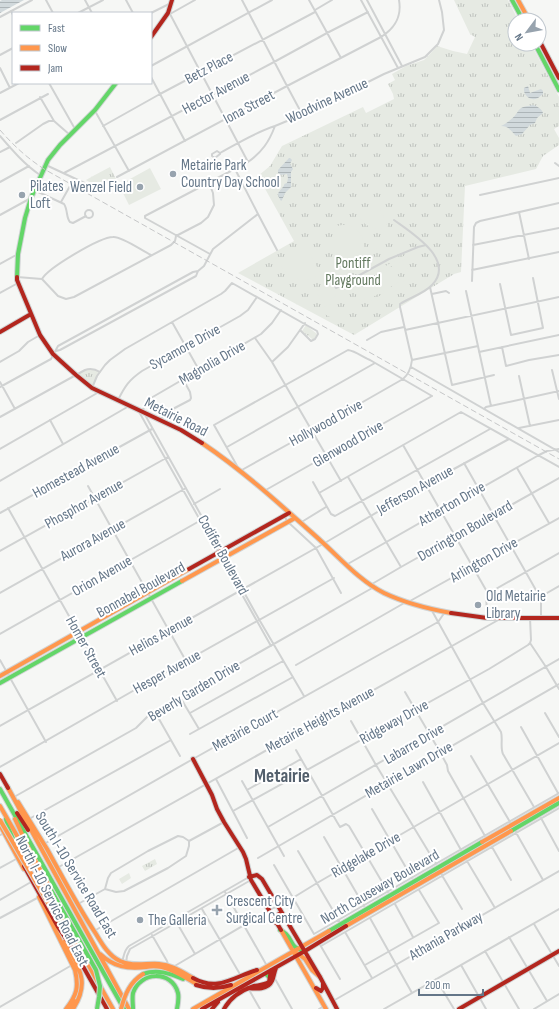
<svg xmlns="http://www.w3.org/2000/svg" width="559" height="1009" font-family="'Sofia Sans Condensed',sans-serif">
<style>
.grass{fill:url(#grass-tufts)}
.pitch{fill:#e6eae3;fill-rule:evenodd}
.water{fill:url(#water-rules)}
.lines{fill:none;stroke-linecap:round;stroke-linejoin:round}
.fast-casing{stroke:#d1d4d5;stroke-width:6}
.slow-casing{stroke:#d1d4d5;stroke-width:6}
.jam-casing{stroke:#d1d4d5;stroke-width:6}
.street{stroke:#d0d2d2;stroke-width:2}
.fast{stroke:#63d668;stroke-width:4}
.slow{stroke:#ff974d;stroke-width:4}
.jam{stroke:#b3261e;stroke-width:4}
.rail{stroke:#c6c7c8;stroke-width:1;stroke-dasharray:6 3;stroke-linecap:butt}
.fast-bridge-casing{stroke:#d1d3d4;stroke-width:6;stroke-linecap:butt}
.slow-bridge-casing{stroke:#d1d3d4;stroke-width:6;stroke-linecap:butt}
.fast-bridge{stroke:#63d668;stroke-width:4}
.slow-bridge{stroke:#ff974d;stroke-width:4}
.poi-dot{fill:#97a3ae;stroke:#fff;stroke-width:1.5}
.labels{text-anchor:middle;dominant-baseline:central;stroke-width:4;stroke-linejoin:round;paint-order:stroke}
.street-label{font-size:15px;fill:#647688;stroke:#fff}
.poi-label{font-size:15px;fill:#647688;stroke:#fff;text-anchor:start}
.park-label{font-size:15px;fill:#63795f;stroke:#fff}
.district-label{font-size:19px;font-weight:bold;fill:#535f6c;stroke:#fff}
</style>
<defs>
<pattern id="grass-tufts" width="24" height="20" patternUnits="userSpaceOnUse"><rect width="24" height="20" fill="#e6eae3"/><path d="M3 7l-1-3M5 7V3M7 7l1-3M15 17l-1-3M17 17v-4M19 17l1-3" fill="none" stroke="#bec2be"/></pattern>
<pattern id="water-rules" width="6" height="5" patternUnits="userSpaceOnUse"><rect width="6" height="5" fill="#d1d9dc"/><path d="M0 2.5h6" fill="none" stroke="#adb5b8"/></pattern>
</defs>
<rect width="100%" height="100%" fill="#f6f7f5"/>
<path class="grass" d="M454 0H508L518 20H515V44H531L559 97V126L554 129 559 138V145L543 156 536 169 465 186 461 272 454 274 354 335 238 273 294 241 258 176 270 166 282 146 363 107 366 113 394 99 393 94 388 84 395 80 392 74 406 66 424 60 431 53 437 46 453 51 467 54 475 37 470 34Z
M110 167 116 179 97 189 93 184 86 180 93 176Z
M306 325 317 334 314 339H312L302 331Z
M87 369H94L100 372 92 388 76 375Z
M155 859 157 864 145 871 142 866Z
M129 873 131 878 122 884 119 879Z"/>
<path class="pitch" d="M150 168 161 189 129 205 119 185Z
M379 206 388 227C374 231 365 227 358 215Z
M342 225C343 225 348 225 349 225 356 227 364 237 364 245 365 250 361 256 359 260L331 253 330 251 336 226Z
M380 239 383 245 373 251 370 245Z
M304 248 307 249 321 274C303 285 288 280 278 261Z
M407 254 408 257 399 262C408 266 414 275 406 284 402 288 395 291 390 294 382 298 369 309 360 300 357 298 356 295 356 292 355 286 358 282 362 279ZM394 265 401 266 406 271V278L402 283 372 300C368 301 364 300 361 296 358 293 358 288 360 285 364 280 388 268 394 265Z
M394 267 401 281 371 298 363 284Z
M329 283 336 296 323 304 316 292Z
M334 303 341 315 332 318 324 314 321 308Z"/>
<path class="water" d="M2 0H24L0 13V1Z
M528 86 530 93 541 89 543 91V94C543 94 538 98 538 98 530 102 523 95 524 88Z
M533 105C537 106 542 109 543 113L537 118 535 123 530 125 522 134 516 136C511 131 509 126 501 126 504 125 514 118 516 114 518 112 518 110 520 109 523 106 529 106 533 105Z
M289 158H290L292 160 290 164 293 169 291 172V187L285 193 282 200 281 201C276 193 278 193 283 187 286 183 282 185 287 183L288 178 287 174 281 175 278 173V170Z"/>
<g class="lines">
<defs>
<path id="fast" d="M512 0 523 20
M535 44 559 90
M17 277 18 254 25 218 31 198 48 160 60 145 95 110 116 83
M0 683 182 581
M0 789 124 1009
M6 819 7 825 14 841
M511 831 559 803
M58 920 69 939
M280 930C282 931 284 932 286 934 294 942 290 948 305 951
M329 931 482 842
M143 974C157 969 169 973 183 979
M266 974 270 978
M133 1009C133 1004 132 998 133 993 140 971 172 970 178 993 179 998 178 1004 177 1009"/>
<path id="slow" d="M518 0 529 20
M202 443C245 472 283 507 321 541 341 559 360 581 384 593 405 603 429 609 451 613
M182 581 295 518
M0 676 189 569
M7 786 129 1009
M18 802C28 818 37 833 47 849 63 878 78 907 96 934 102 944 109 956 120 961 132 967 147 963 159 964 172 965 182 972 193 978
M0 806C39 873 75 942 113 1009
M15 819 29 849 51 890
M0 825 24 869
M482 842 559 798
M39 897 75 970C79 987 77 995 66 1009
M346 926 511 831
M281 930 326 1009
M65 941C78 967 91 981 73 1009
M297 953 305 959 312 970 320 977
M100 954C114 967 127 969 146 967 151 966 156 966 162 967 175 970 186 978 198 985
M70 1009 75 1001
M193 1009 329 931"/>
<path id="jam" d="M151 37 168 13 172 0
M539 40 559 78
M17 277V280L40 335 53 354 76 375 92 388 181 430 202 443
M0 332 31 314
M189 569 289 513
M451 613 487 618H559
M193 759 212 795 217 809 224 822 243 852 246 859 251 880 281 930
M0 774 8 788
M17 813 28 830
M24 866 58 927 76 954 107 1009
M249 877 257 875 262 879 320 977 337 1009
M276 923 277 916 279 914 283 915
M193 978C218 992 233 977 257 970
M196 985C208 989 219 989 231 985
M248 988C256 989 268 990 272 981 274 977 274 972 276 968
M316 988 321 991 323 988V983
M202 1009 305 951 346 926
M212 1009 218 1002
M224 1009C230 998 242 990 254 986 259 985 264 985 269 982L271 970
M459 1009 559 951"/>
</defs>
<use href="#fast" class="fast-casing"/>
<use href="#slow" class="slow-casing"/>
<use href="#jam" class="jam-casing"/>
<path class="street" d="M46 0 53 13
M85 0 92 13
M126 0 133 13
M242 0 287 86 302 114
M309 0 341 58
M361 0 398 68
M367 0 402 66
M315 10 332 0
M11 11 13 15
M78 13 103 0
M151 13 171 3
M168 13 170 14 248 162
M170 14 195 0
M0 17 32 0
M0 55 13 48
M151 66 272 0
M0 68 10 88
M151 77 185 141
M49 83 75 129
M0 93 19 83
M40 97 54 121
M95 111 129 171
M0 120 48 94
M103 126 160 94 315 12
M0 136C12 150 25 165 40 175
M16 143 43 124 49 121H54L70 135
M0 152 10 147
M220 153 217 151 212 154V156L215 158 220 154V153C238 143 256 132 275 126
M555 163 559 166
M46 165 91 186
M235 169 258 214 277 250
M64 173 274 62 327 33 368 12
M117 177 287 86 381 37C395 28 402 17 399 0
M0 182 29 166
M34 190 64 204C68 210 66 218 70 222L73 223 86 216
M480 195 559 178
M61 202 70 186
M85 214a4 4 0 1 1 8 0a4 4 0 1 1-8 0Z
M519 212 529 259
M0 215 31 198
M394 220C412 233 456 260 432 285 425 293 409 298 400 304V307L412 360C411 368 409 374 403 379L312 431 240 471 214 425 348 350C355 351 363 357 370 360 391 372 411 384 432 396
M473 245 559 228
M210 254 145 218V216L248 162C262 152 269 142 275 126L323 106 356 88 384 74 425 57 438 44 444 30 442 12 439 0
M0 264 18 254
M472 270 559 252
M198 271 204 266 213 249 258 214
M329 276 336 288 389 259 418 247 426 245
M17 277 42 279
M42 279 58 296 66 299 74 297 171 245 175 241 176 236 201 223 208 217 214 205 213 193 209 183
M42 279C48 268 100 237 113 237 122 236 142 251 151 255
M472 281 474 227 476 223 480 221 559 203
M500 284 511 335 543 328 533 278
M430 287 452 385
M466 291 491 406
M0 293 18 283
M432 294 446 291 449 293
M172 322 199 370
M405 330 559 297
M255 338 272 362 341 481
M367 340 381 332 404 327
M502 347 506 366 529 360 559 355
M479 352 559 335
M412 360 478 346
M0 362 19 351 28 342 40 335
M272 362 288 347 305 323
M411 367 559 452
M552 370 559 399
M519 376 530 426
M0 382 15 409
M452 385 494 375
M0 387 51 359 58 346 193 272 198 271 196 276 60 350 56 351
M92 388 97 376 105 365 110 360 125 349 221 294 225 291 232 283 317 331 318 334 315 339 311 341 300 330
M118 400C125 386 129 380 142 371L240 316 248 310 257 297
M484 409 486 407 559 391
M138 410 271 646
M142 411 148 401 151 398 261 334 272 323 281 310
M144 413 260 621 304 696
M0 417 85 370C91 368 95 369 100 372
M50 420 63 444
M161 421 163 416 167 412 190 400 191 398 190 392 183 379
M519 428 559 420
M403 445 486 590 487 618
M227 447 375 363
M0 449 99 392
M464 463 541 599V617
M517 468 549 523
M348 477 401 567
M0 481 129 406
M313 482 331 514 335 516 490 429
M88 486 186 661
M264 491 432 396
M319 493 461 412 559 467
M194 504 220 489
M8 508 117 701
M0 513 152 429
M284 516 288 522 316 548 341 593
M300 523 326 507
M0 551 168 457
M346 565 539 455 547 451 559 449
M372 584 401 567 559 478
M0 593 186 488
M487 594 559 553
M540 597 559 586
M410 601 559 518
M431 609 483 703 501 732C503 739 500 747 503 754L534 807
M0 634 203 519
M530 643 546 667 559 689
M0 660 46 742
M296 665 406 602
M405 692 440 752 447 765 448 771 485 836
M180 697 199 729
M155 712 180 756
M190 713 283 661
M545 713 559 737
M351 721 376 765 436 864
M0 726 323 544 408 494 509 439
M521 727 558 793
M190 734 293 677
M296 750 337 822 340 827 346 824 349 826 388 892
M471 756 510 822
M0 767 152 680 334 578
M216 779 247 838
M242 781 284 856
M423 782 461 850
M247 790 301 759
M14 797 136 728 149 715 374 587
M372 809 412 878
M233 811 489 669 528 645 530 643 531 640 530 618
M541 818 559 851
M29 819 171 740
M268 827 559 659
M514 829 543 880
M0 835 4 833
M324 837 364 906
M189 841 224 822
M44 844 193 759 384 652 438 622 445 612
M492 847 511 880
M298 851 341 924
M258 858 559 684
M467 861 495 908
M274 865 314 934 559 793
M0 868 18 858
M57 868 500 619
M440 872 462 909
M105 889 108 878 111 873 148 851 178 836 183 837 189 841
M105 889 116 892 124 891 168 868 186 856 189 846V841
M225 892 267 966
M0 900 31 882
M78 904 105 889
M395 904 413 937
M202 909 241 976
M0 918 39 897
M370 918 412 993
M177 923 195 954
M534 924 559 966
M94 931 240 847
M345 932 372 978
M152 935 167 961 168 965
M509 937 547 1001
M319 943 340 979
M321 946 559 808
M485 951 519 1009
M122 962C124 956 124 950 129 946L249 877
M126 963 127 956 130 949 251 880
M365 965 439 923 419 890
M461 965 486 1009
M173 967 273 908 278 907 317 883 488 784 559 743
M274 977 292 1009
M436 979 454 1009
M248 988 260 1009
M333 1001 559 871
M0 1007 72 965
M319 1009 324 1006
M384 1009 559 909
M534 1009 559 994"/>
<use href="#fast" class="fast"/>
<use href="#slow" class="slow"/>
<use href="#jam" class="jam"/>
<path class="rail" d="M0 130C13 145 27 158 44 169L559 459"/>
<defs>
<path id="fast-bridge" d="M51 890 96 970 100 986 99 997 97 1009"/>
<path id="slow-bridge" d="M0 820 58 920
M121 1009C125 994 130 982 143 974"/>
</defs>
<use href="#fast-bridge" class="fast-bridge-casing"/>
<use href="#slow-bridge" class="slow-bridge-casing"/>
<use href="#fast-bridge" class="fast-bridge"/>
<use href="#slow-bridge" class="slow-bridge"/>
</g>
<g class="poi-dot">
<circle cx="173" cy="174" r="4"/>
<circle cx="140" cy="187" r="4"/>
<circle cx="22" cy="195" r="4"/>
<circle cx="478" cy="605" r="4"/>
<path d="M215 904h4v4h4v4h-4v4h-4v-4h-4v-4h4z"/>
<circle cx="140" cy="920" r="4"/>
</g>
<g class="labels">
<g class="street-label">
<text transform="translate(209 68) rotate(-28)">Betz Place</text>
<text transform="translate(216 93) rotate(-28)">Hector Avenue</text>
<text transform="translate(327 101) rotate(-25)">Woodvine Avenue</text>
<text transform="translate(249 107) rotate(-28)">Iona Street</text>
<text transform="translate(185 347) rotate(-29)">Sycamore Drive</text>
<text transform="translate(212 363) rotate(-30)">Magnolia Drive</text>
<text transform="translate(176 417) rotate(27)">Metairie Road</text>
<text transform="translate(326 423) rotate(-29)">Hollywood Drive</text>
<text transform="translate(348 444) rotate(-30)">Glenwood Drive</text>
<text transform="translate(76 471) rotate(-29)">Homestead Avenue</text>
<text transform="translate(415 490) rotate(-29)">Jefferson Avenue</text>
<text transform="translate(84 504) rotate(-29)">Phosphor Avenue</text>
<text transform="translate(452 504) rotate(-30)">Atherton Drive</text>
<text transform="translate(465 531) rotate(-30)">Dorrington Boulevard</text>
<text transform="translate(93 540) rotate(-29)">Aurora Avenue</text>
<text transform="translate(223 555) rotate(61)">Codifer Boulevard</text>
<text transform="translate(484 560) rotate(-30)">Arlington Drive</text>
<text transform="translate(102 576) rotate(-30)">Orion Avenue</text>
<text transform="translate(141 590) rotate(-29)">Bonnabel Boulevard</text>
<text transform="translate(161 635) rotate(-29)">Helios Avenue</text>
<text transform="translate(86 647) rotate(61)">Homer Street</text>
<text transform="translate(167 672) rotate(-29)">Hesper Avenue</text>
<text transform="translate(194 691) rotate(-31)">Beverly Garden Drive</text>
<text transform="translate(320 720) rotate(-29)">Metairie Heights Avenue</text>
<text transform="translate(394 722) rotate(-29)">Ridgeway Drive</text>
<text transform="translate(245 730) rotate(-29)">Metairie Court</text>
<text transform="translate(414 744) rotate(-30)">Labarre Drive</text>
<text transform="translate(409 770) rotate(-30)">Metairie Lawn Drive</text>
<text transform="translate(366 855) rotate(-30)">Ridgelake Drive</text>
<text transform="translate(76 875) rotate(59)">South I-10 Service Road East</text>
<text transform="translate(380 887) rotate(-30)">North Causeway Boulevard</text>
<text transform="translate(52 901) rotate(63)">North I-10 Service Road East</text>
<text transform="translate(446 936) rotate(-30)">Athania Parkway</text>
</g>
<g class="poi-label">
<text x="181" y="165">Metairie Park<tspan x="181" dy="17">Country Day School</tspan></text>
<text x="30" y="186">Pilates<tspan x="30" dy="17">Loft</tspan></text>
<text x="132" y="187" text-anchor="end">Wenzel Field</text>
<text x="486" y="596">Old Metairie<tspan x="486" dy="17">Library</tspan></text>
<text x="226" y="901">Crescent City<tspan x="226" dy="17">Surgical Centre</tspan></text>
<text x="148" y="920">The Galleria</text>
</g>
<g class="park-label">
<text x="353" y="263">Pontiff<tspan x="353" dy="17">Playground</tspan></text>
</g>
<g class="district-label">
<text x="282" y="776">Metairie</text>
</g>
</g>
<rect x="12" y="12" width="140" height="72" fill="#ffffff" stroke="#c1c8cf"/>
<rect x="20" y="25" width="20" height="6" fill="#63d668" stroke="#c1c8cf"/>
<text x="48" y="32" font-size="12" fill="#647688">Fast</text>
<rect x="20" y="45" width="20" height="6" fill="#ff974d" stroke="#c1c8cf"/>
<text x="48" y="52" font-size="12" fill="#647688">Slow</text>
<rect x="20" y="65" width="20" height="6" fill="#b3261e" stroke="#c1c8cf"/>
<text x="48" y="72" font-size="12" fill="#647688">Jam</text>
<g transform="translate(527 32) rotate(238)"><circle r="19" fill="#ffffff" stroke="#c1c8cf"/>
<path d="M0-3L7 15L0 10L-7 15Z" fill="#97a3ae"/>
<text y="-6" font-size="11" font-weight="bold" text-anchor="middle" fill="#647688">N</text>
</g>
<path d="M419 989v6h64v-6" fill="none" stroke="#647688" stroke-width="2"/>
<text x="425" y="989" font-size="12" fill="#647688" stroke="#ffffff" stroke-width="3" paint-order="stroke">200 m</text>
</svg>
